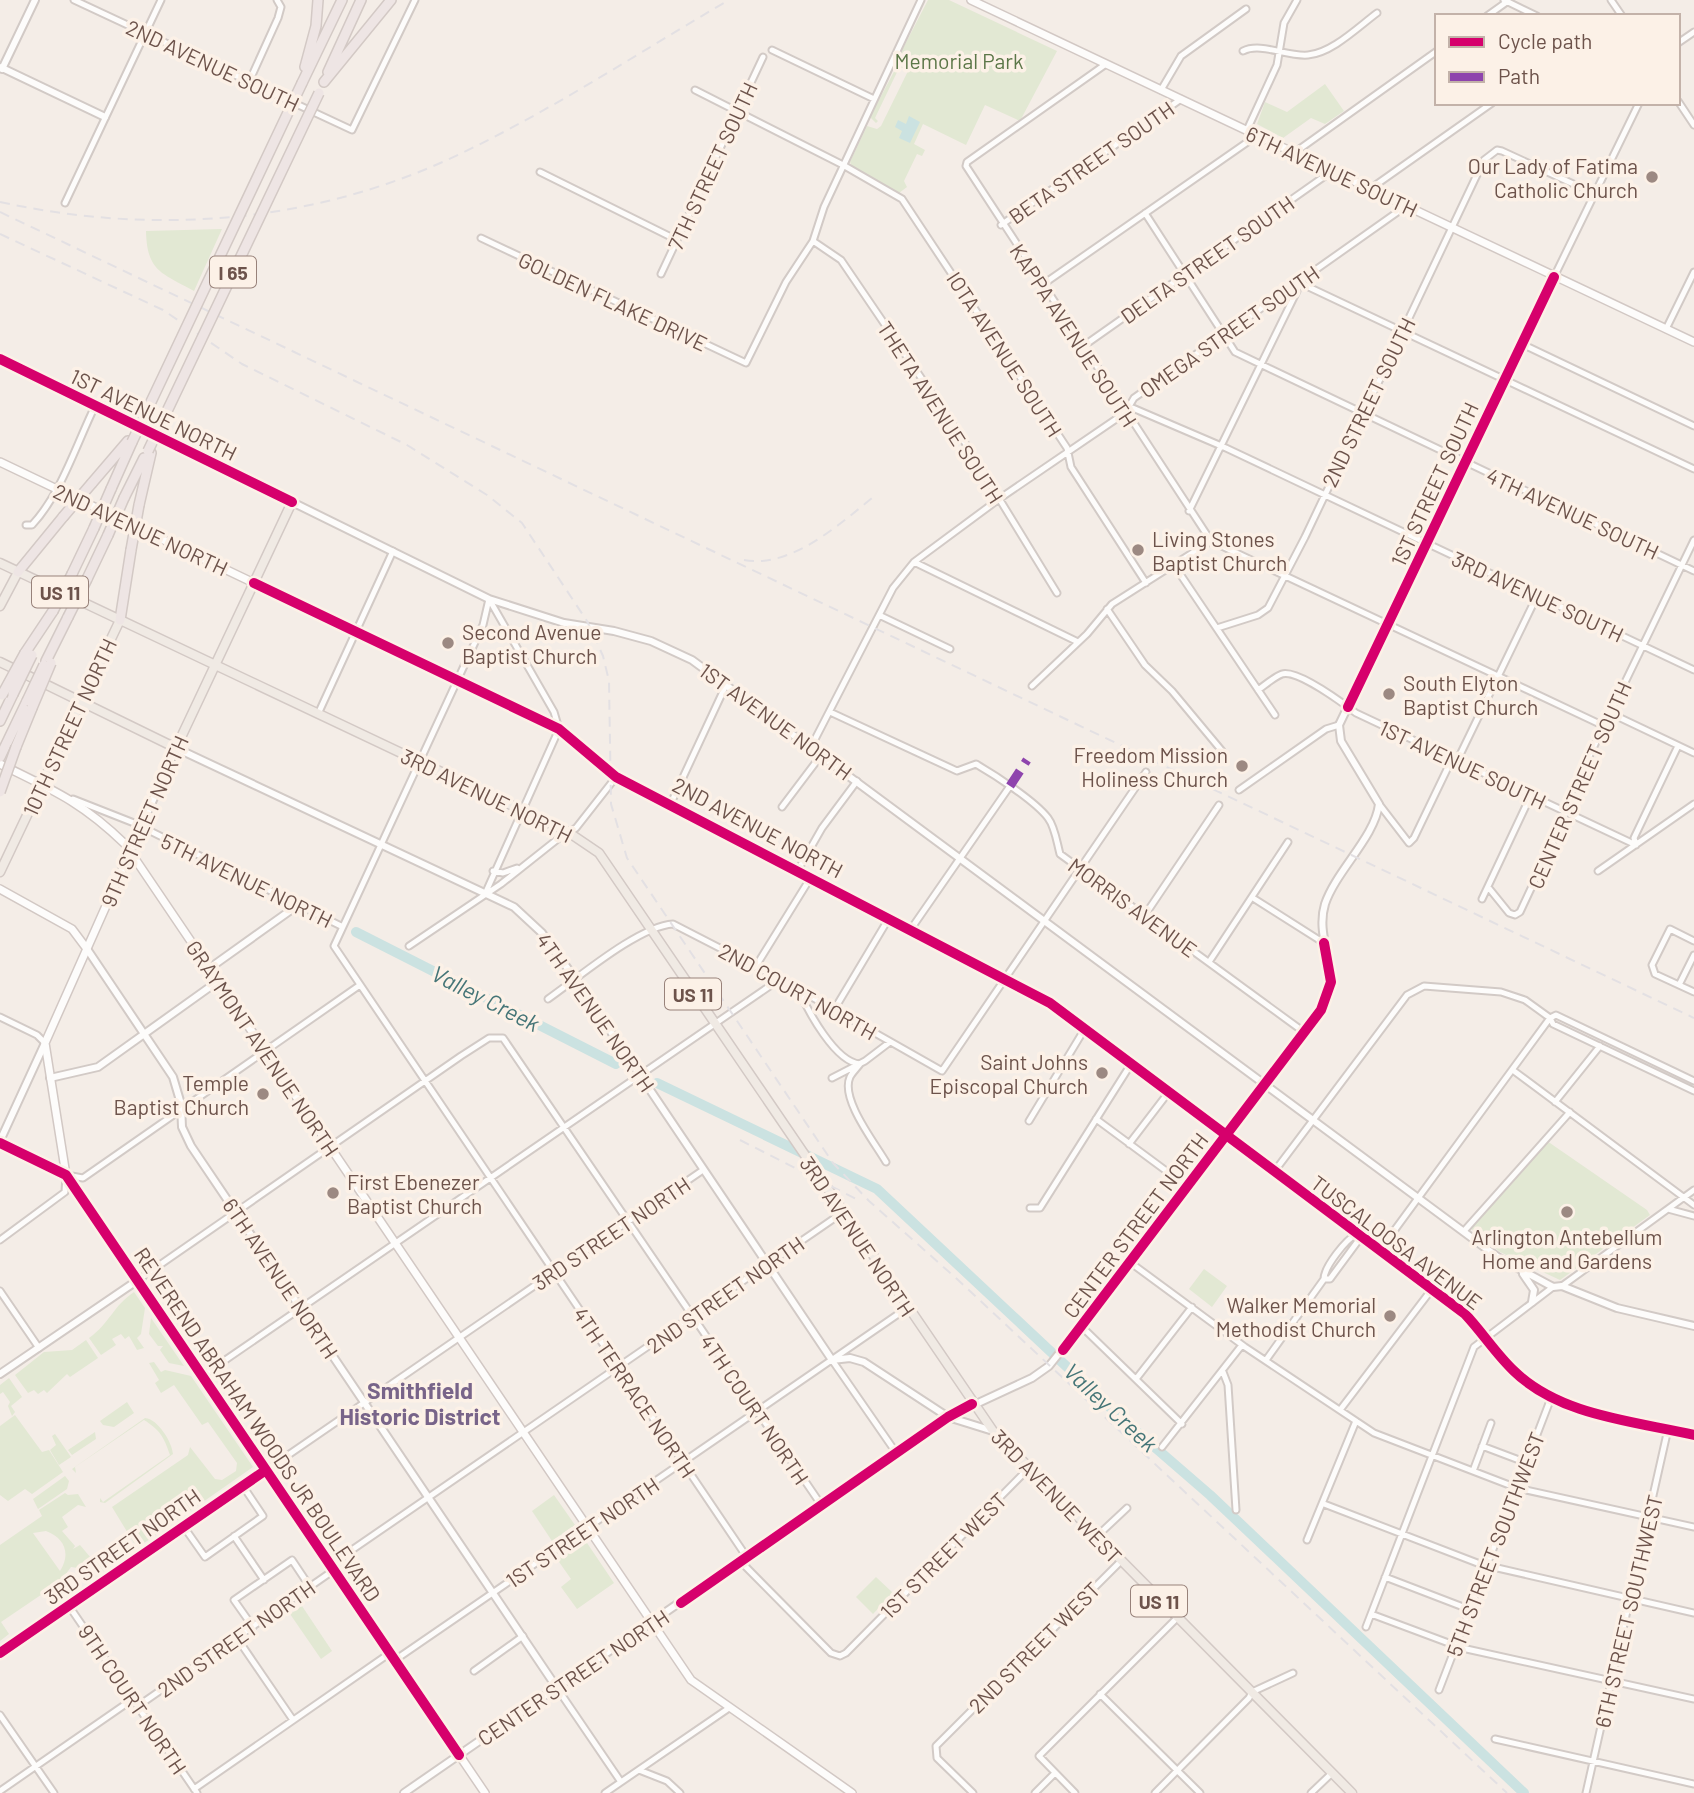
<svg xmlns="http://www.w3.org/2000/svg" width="1694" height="1793" font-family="Barlow,sans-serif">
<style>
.green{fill:#e2e8d3;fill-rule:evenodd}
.water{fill:#cbe2e1}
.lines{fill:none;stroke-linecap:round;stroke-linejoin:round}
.river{stroke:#cbe2e1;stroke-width:10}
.minor-casing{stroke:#d2cac6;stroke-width:9}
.tertiary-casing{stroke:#d2cac6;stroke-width:10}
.secondary-casing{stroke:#d2c8c4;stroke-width:10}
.primary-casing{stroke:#d3c9c5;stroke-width:11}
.motorway-casing{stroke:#d3c9c5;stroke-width:12}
.minor{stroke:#fdfcfb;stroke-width:5}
.tertiary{stroke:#fdfcfb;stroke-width:6}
.secondary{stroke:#fdfcfb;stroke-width:7}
.primary{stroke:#f0eae4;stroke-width:8}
.motorway{stroke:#eee5e4;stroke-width:9}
.rail{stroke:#e3e0e3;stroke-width:2;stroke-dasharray:10 7;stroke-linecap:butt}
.motorway-bridge-casing{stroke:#d3c9c5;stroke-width:12;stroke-linecap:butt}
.motorway-bridge{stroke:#eee5e4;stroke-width:9}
.quiet{stroke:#8e44ad;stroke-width:9;stroke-dasharray:18 9;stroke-linecap:butt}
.cycleway-casing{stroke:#fcf1e7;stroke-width:15}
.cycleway{stroke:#d6006c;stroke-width:10}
.poi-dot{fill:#9c8982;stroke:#fcf1e7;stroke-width:2.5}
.labels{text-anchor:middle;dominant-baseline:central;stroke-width:7;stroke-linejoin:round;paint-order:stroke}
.shield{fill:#fcf1e7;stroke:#98827a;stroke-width:2}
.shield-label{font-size:19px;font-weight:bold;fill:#6d534b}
.park-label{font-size:21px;fill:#5c7748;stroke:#fcf1e7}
.street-label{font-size:21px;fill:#6d534b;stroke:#fcf1e7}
.poi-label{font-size:21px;fill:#6d534b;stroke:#fcf1e7;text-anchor:end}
.water-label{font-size:23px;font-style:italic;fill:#457577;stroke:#fcf1e7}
.neighbourhood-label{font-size:23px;font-weight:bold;fill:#786489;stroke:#fcf1e7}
</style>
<rect width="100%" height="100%" fill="#f4ede7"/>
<path class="green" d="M928 0H949L1057 51 1020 121 985 105 966 145 923 124 914 144 925 150 922 156 917 154 904 181 907 187 899 193 853 169 850 162 867 126 877 129 881 126 909 69 899 56Z
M898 64 904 68H899L875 118 878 121 876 123 870 117Z
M1325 84 1344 111 1325 124 1311 118 1283 138 1257 124 1265 102 1287 112Z
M222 229 194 291C162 273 147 272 146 231Z
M1547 1141 1647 1210 1650 1215 1560 1280 1500 1252 1470 1228Z
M1204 1269 1227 1286 1212 1307 1189 1289Z
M134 1292 145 1308 141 1334 137 1338 144 1348 137 1350 129 1336 125 1339 121 1334 112 1339 116 1345 101 1355 89 1338C110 1323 113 1306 134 1292Z
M151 1318 184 1366 169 1363 160 1350 163 1346H158L149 1334Z
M86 1340 98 1358 70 1377 67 1374 47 1393 44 1390 38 1394 34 1390 28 1393 15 1375 44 1352 72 1350Z
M154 1362 161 1372 165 1370 191 1376 253 1467 137 1548 112 1507 188 1455 190 1447 215 1479 222 1480 236 1471 237 1463 208 1422 202 1425 174 1385 161 1393 155 1383 159 1380 149 1363Z
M9 1378 22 1397 11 1406 15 1412 12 1416 8 1406 10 1402 3 1392 0 1394V1385Z
M127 1402 134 1413 114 1427 103 1425 100 1421Z
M15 1415 42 1452 49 1450 63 1472 32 1494 25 1489 8 1501 0 1495V1426Z
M145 1418C158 1419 172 1442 173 1454L105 1503 100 1502V1498L103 1502 170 1455C164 1437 160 1430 144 1420L75 1467 76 1473 72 1469Z
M95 1432 96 1439 72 1455 68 1450Z
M55 1434 71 1457 59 1465 50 1450 56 1445 52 1436Z
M65 1476 69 1481 67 1489 38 1509 33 1499Z
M65 1493 68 1495 78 1494 86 1507 78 1505 62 1517 68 1527 62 1531 75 1546 73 1549 80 1545 91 1558 78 1568 71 1567 60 1582 1 1622 9 1634 0 1641V1545L42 1516 39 1510ZM46 1531C65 1538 71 1554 60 1571L33 1533Z
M554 1495 575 1525 552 1541 532 1511Z
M585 1540 614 1583 577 1609 561 1587 571 1579 557 1559Z
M114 1547 122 1558 89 1581 79 1569 92 1560 97 1563 111 1554 109 1550Z
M876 1577 893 1593 873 1614 856 1597Z
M302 1606 332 1651 321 1659 290 1614Z"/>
<path class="water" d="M909 116 920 122 910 143 899 138 902 131 895 127 898 120 906 124Z"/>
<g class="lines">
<path class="river" d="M356 932 616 1064
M657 1083 877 1189 1128 1424 1210 1495 1524 1793"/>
<defs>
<path id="minor" d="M74 0 352 130 415 0
M1504 0 1537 16
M1611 0 1622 16
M1487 16 1508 1
M1678 43 1694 32
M772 50 874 99
M1243 51C1261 42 1287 57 1308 55 1332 53 1358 27 1377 13
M1106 64 967 162 966 166 1211 541 1604 726
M249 82 278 18 281 7 277 0
M695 90 843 165 902 199 1067 448 1071 467 1146 583
M1161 90 1181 56 1246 9
M1678 101 1694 125
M1247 130 1277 65 1284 23 1297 0
M1294 153 1437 51
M540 172 677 240
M1370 189 1492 103
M65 203 161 0
M1145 213 1235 352 1694 571
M1001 225 1181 99
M481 238 746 363 786 282 813 241 824 207 921 0
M813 241 841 260 962 438 1057 593
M661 274 763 57
M1554 277 1639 103
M1042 285 1249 141 1253 134
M1666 329 1694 272
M1522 344 1694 426
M1082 347 1332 171
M1128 406 1226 448 1694 670
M1189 511 1297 291 1298 282 1694 469
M26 525H32C61 494 76 445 95 406
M914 562 1078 642
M1174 565 1275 715
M489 599 483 625 334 946 744 1553 746 1567 831 1653 840 1656 846 1653 1022 1475 1025 1466
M1107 609 1145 665 1172 691 1222 751
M879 615 950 649
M1217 628 1258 615 1268 608 1305 537 1484 160 1497 150 1502 151 1595 194
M1032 686 1087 634 1112 604 1211 541
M1258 690C1265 685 1274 677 1282 674 1297 669 1344 704 1356 713L1636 845 1634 838 1678 746
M830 712 957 771 976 764C995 775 1035 801 1048 818 1055 827 1057 843 1060 854L1304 1032
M1610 713 1694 753
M318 714 393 551
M811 747 893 588 914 562 999 499 1125 413 1134 398 1406 206
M1457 761 1537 596
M1239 790 1326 729 1339 725
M73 799 134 823 341 926
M671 803 727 683
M1379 804 1409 843 1414 838 1452 759
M782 807 822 754
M798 870 822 828 857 781
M493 871 503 873 517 868
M1598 871 1694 804
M1488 887 1509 913 1515 915 1520 912 1564 818 1565 806 1694 540
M485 894 559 729 554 712 489 599
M1253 898 1324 943
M1482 899 1531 795
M1145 915 1219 805
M911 929 1010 786
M1694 941 1670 929 1652 965 1655 974 1694 992
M409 946 501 884 559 838 576 828 616 777
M1209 962 1288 842
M756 966 811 877
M1679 985 1694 955
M798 989C808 1011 835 1062 860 1064 857 1068 852 1073 850 1077 840 1099 875 1143 886 1162
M548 999C578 978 639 926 673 924L780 979 942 1071 1146 772
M834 1010 889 918
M0 1017 37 1035 45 1043
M1550 1018 1556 1015 1694 1081
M1514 1071 1694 1205
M832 1078 865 1061 890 1042
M1555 1102 1600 1046
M1096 1119 1188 1187
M1029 1121 1084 1030
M1129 1144 1168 1093
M1274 1172 1407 995 1424 986 1501 992 1525 1000 1550 1018 1553 1024 1694 1091
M1030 1208H1040L1131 1064
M1668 1209 1694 1216
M1464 1231 1570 1112
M0 1240 65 1192 66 1175 83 1178 360 985
M1380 1250 1550 1018
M1131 1263 1245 1347 1374 1433 1517 1488 1694 1527
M138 1280 461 1056 489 1038H503L822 1506
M1562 1286 1694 1190
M0 1291 39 1348
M1082 1327 1182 1424
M832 1360 897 1454
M1266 1360 1324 1279C1324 1267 1346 1239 1357 1234L1358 1241 1330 1279H1324
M1223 1372 1228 1385 1236 1510
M202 1376 780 979
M1136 1379 1192 1307
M1340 1410 1432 1289
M1482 1446 1527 1463
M1162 1447 1242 1345
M1473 1471 1491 1423
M1324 1504 1480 1564 1694 1613
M184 1527 205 1557 263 1516 243 1486
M234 1536 264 1580
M1095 1538 1127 1508
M1307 1540 1356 1421
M330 1565 842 1213
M1385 1577 1471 1610
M69 1606 197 1793
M1371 1614 1462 1648 1694 1699
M253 1627 234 1600 292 1560 310 1587
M1366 1627 1474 1347 1553 1287
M237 1638 293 1720
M0 1653 703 1170
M395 1660 907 1308
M474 1671 523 1636
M557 1688 621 1782
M1439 1690 1551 1398
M1100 1694 1200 1793
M138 1706 334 1570
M0 1715 54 1793
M1495 1739 1694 1784
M639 1770 667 1781 680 1793
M194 1789 390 1653
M0 1791 133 1699
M605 1793 729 1708
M973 1793 937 1758 936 1746 1120 1562
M1035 1793 1055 1773
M1075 1793 1039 1756 1177 1618
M1155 1793 1249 1698 1252 1692 1293 1673
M1311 1793 1332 1773
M1586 1793 1668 1429"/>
<path id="tertiary" d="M0 67 105 117
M2 69 35 0
M292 502 489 599 564 623 614 631 651 641 692 660 1499 1258 1553 1287 1562 1286 1617 1308 1694 1326
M254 583 559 729 616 777 1050 1003 1465 1314C1482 1332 1496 1354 1514 1371 1560 1416 1634 1421 1694 1435
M130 852 176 748 514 907 542 933 576 980 832 1360 850 1358 864 1362 948 1417 993 1431
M87 949 173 1077 181 1104 182 1127 191 1146 557 1688
M50 1078 98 1067 214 984V965L298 905
M0 1141 45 1043
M1523 1274 1534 1290 1532 1302
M0 1374 138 1280
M404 1793 948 1417 1032 1378 1049 1366 1131 1263 1321 1010C1324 1001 1331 989 1330 979 1330 954 1317 930 1325 904 1336 871 1375 837 1379 804L1341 741 1339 725 1554 277"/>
<path id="secondary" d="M971 0 1694 342
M0 462 254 583
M0 764C53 790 82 802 125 844L691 1680 852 1793
M0 889 72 929 87 949
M0 1143 66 1175 485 1793
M66 1175 45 1043 130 852"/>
<path id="primary" d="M0 359 292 502 176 748 0 662
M0 563 568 832 599 853 993 1431 1352 1793
M0 606 18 572
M0 872 120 620"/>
<path id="motorway" d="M305 67 316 26 318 0
M328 72 361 0
M324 82 391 0
M302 83 342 0
M92 483 128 441
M111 489 132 442
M124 498 144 458
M139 505 151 453
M18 572 63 517
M72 574 94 528
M87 579 108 535
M120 620 131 550
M25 653 53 611
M46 661 68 617
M0 721 13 694
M16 747 32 708
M0 757 27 701"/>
</defs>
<use href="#minor" class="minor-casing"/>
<use href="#tertiary" class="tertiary-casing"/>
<use href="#secondary" class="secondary-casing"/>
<use href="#primary" class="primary-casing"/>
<use href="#motorway" class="motorway-casing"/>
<use href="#minor" class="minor"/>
<use href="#tertiary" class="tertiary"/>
<use href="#secondary" class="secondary"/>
<use href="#primary" class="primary"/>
<use href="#motorway" class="motorway"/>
<path class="rail" d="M0 202C151 235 306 224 447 160 545 115 636 54 729 0
M0 212 1694 1018
M0 234 163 310 242 364 407 445 487 495 522 523 587 621 603 656 609 681 611 804 627 858 833 1163 869 1201 957 1279 1507 1793
M744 560C792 569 842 522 877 494
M740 1140 860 1201"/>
<defs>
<path id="motorway-bridge" d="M132 442 302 83
M148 451 319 93
M63 517 92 483
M94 528 111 489
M108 535 124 498
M131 550 139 505
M53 611 72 574
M68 617 87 579
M13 694 32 655
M2 695 25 653
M27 701 44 665
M32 708 51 663
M0 792 16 747"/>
</defs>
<use href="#motorway-bridge" class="motorway-bridge-casing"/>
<use href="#motorway-bridge" class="motorway-bridge"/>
<path class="quiet" d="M1010 786 1027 760"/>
<defs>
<path id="cycleway" d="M0 359 292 502
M254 583 559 729 616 777 1050 1003 1465 1314C1482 1332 1496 1354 1514 1371 1560 1416 1634 1421 1694 1435
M1348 707 1554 277
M0 1143 66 1175 459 1755
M1063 1350 1321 1010 1331 982 1324 943
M681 1603 948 1417 972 1404
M0 1653 266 1470"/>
</defs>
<use href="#cycleway" class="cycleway-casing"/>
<use href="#cycleway" class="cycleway"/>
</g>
<g class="poi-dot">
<circle cx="1652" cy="177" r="7"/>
<circle cx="1138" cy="550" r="7"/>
<circle cx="448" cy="643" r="7"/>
<circle cx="1389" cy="694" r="7"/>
<circle cx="1242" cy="766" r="7"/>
<circle cx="1102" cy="1073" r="7"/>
<circle cx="263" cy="1094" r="7"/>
<circle cx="333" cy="1193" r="7"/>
<circle cx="1567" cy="1212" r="7"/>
<circle cx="1390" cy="1316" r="7"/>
</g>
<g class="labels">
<g class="shield">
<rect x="210" y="256.5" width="46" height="31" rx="5"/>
<rect x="32" y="576.5" width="56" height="31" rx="5"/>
<rect x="665" y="978.5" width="56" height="31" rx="5"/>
<rect x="1131" y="1585.5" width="56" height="31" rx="5"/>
</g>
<g class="shield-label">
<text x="233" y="272">I 65</text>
<text x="60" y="592">US 11</text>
<text x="693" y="994">US 11</text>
<text x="1159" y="1601">US 11</text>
</g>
<g class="park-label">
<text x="959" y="60">Memorial Park</text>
</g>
<g class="street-label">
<text transform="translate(213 65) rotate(25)">2ND AVENUE SOUTH</text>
<text transform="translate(1091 162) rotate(-35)">BETA STREET SOUTH</text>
<text transform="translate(712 166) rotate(-65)">7TH STREET SOUTH</text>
<text transform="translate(1332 171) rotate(25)">6TH AVENUE SOUTH</text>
<text transform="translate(1207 259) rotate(-35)">DELTA STREET SOUTH</text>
<text transform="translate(613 301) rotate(25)">GOLDEN FLAKE DRIVE</text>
<text transform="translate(1229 331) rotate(-35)">OMEGA STREET SOUTH</text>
<text transform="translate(1074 335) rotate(57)">KAPPA AVENUE SOUTH</text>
<text transform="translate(1005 354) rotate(57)">IOTA AVENUE SOUTH</text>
<text transform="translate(1368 402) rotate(-64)">2ND STREET SOUTH</text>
<text transform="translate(941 412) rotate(57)">THETA AVENUE SOUTH</text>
<text transform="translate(154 414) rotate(26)">1ST AVENUE NORTH</text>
<text transform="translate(1434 484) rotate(-65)">1ST STREET SOUTH</text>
<text transform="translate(1573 513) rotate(25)">4TH AVENUE SOUTH</text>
<text transform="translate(141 529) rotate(25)">2ND AVENUE NORTH</text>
<text transform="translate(1538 596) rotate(25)">3RD AVENUE SOUTH</text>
<text transform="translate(776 721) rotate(36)">1ST AVENUE NORTH</text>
<text transform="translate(69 727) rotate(-65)">10TH STREET NORTH</text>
<text transform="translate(1463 764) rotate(25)">1ST AVENUE SOUTH</text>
<text transform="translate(1579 785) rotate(-66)">CENTER STREET SOUTH</text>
<text transform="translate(487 795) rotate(26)">3RD AVENUE NORTH</text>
<text transform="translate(144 821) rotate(-66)">9TH STREET NORTH</text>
<text transform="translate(758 827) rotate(28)">2ND AVENUE NORTH</text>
<text transform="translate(247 880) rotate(26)">5TH AVENUE NORTH</text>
<text transform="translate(1133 907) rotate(36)">MORRIS AVENUE</text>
<text transform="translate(798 991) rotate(29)">2ND COURT NORTH</text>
<text transform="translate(596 1012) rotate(55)">4TH AVENUE NORTH</text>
<text transform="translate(263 1048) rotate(56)">GRAYMONT AVENUE NORTH</text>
<text transform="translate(1135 1225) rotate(-53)">CENTER STREET NORTH</text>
<text transform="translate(611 1233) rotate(-34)">3RD STREET NORTH</text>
<text transform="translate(858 1236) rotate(56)">3RD AVENUE NORTH</text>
<text transform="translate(1397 1242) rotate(37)">TUSCALOOSA AVENUE</text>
<text transform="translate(281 1278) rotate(56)">6TH AVENUE NORTH</text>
<text transform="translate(725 1294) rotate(-35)">2ND STREET NORTH</text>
<text transform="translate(635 1392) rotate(56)">4TH TERRACE NORTH</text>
<text transform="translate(755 1409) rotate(56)">4TH COURT NORTH</text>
<text transform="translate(258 1424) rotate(56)">REVEREND ABRAHAM WOODS JR BOULEVARD</text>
<text transform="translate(1057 1496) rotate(46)">3RD AVENUE WEST</text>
<text transform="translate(582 1532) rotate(-34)">1ST STREET NORTH</text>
<text transform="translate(1495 1544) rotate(-69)">5TH STREET SOUTHWEST</text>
<text transform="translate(122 1546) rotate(-35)">3RD STREET NORTH</text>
<text transform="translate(943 1555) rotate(-45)">1ST STREET WEST</text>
<text transform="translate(1628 1611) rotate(-77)">6TH STREET SOUTHWEST</text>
<text transform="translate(236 1638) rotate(-35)">2ND STREET NORTH</text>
<text transform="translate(1034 1647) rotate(-45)">2ND STREET WEST</text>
<text transform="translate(573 1677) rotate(-34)">CENTER STREET NORTH</text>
<text transform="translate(133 1699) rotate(56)">9TH COURT NORTH</text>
</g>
<g class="poi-label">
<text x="1638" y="165">Our Lady of Fatima<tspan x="1638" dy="24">Catholic Church</tspan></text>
<text x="1152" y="538" text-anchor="start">Living Stones<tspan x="1152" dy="24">Baptist Church</tspan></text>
<text x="462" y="631" text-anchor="start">Second Avenue<tspan x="462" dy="24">Baptist Church</tspan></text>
<text x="1403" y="682" text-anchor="start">South Elyton<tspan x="1403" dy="24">Baptist Church</tspan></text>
<text x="1228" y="754">Freedom Mission<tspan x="1228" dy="24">Holiness Church</tspan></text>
<text x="1088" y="1061">Saint Johns<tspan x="1088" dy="24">Episcopal Church</tspan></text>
<text x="249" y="1082">Temple<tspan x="249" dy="24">Baptist Church</tspan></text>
<text x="347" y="1181" text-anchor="start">First Ebenezer<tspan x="347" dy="24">Baptist Church</tspan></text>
<text x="1567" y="1236" text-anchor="middle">Arlington Antebellum<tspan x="1567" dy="24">Home and Gardens</tspan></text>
<text x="1376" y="1304">Walker Memorial<tspan x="1376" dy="24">Methodist Church</tspan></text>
</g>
<g class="water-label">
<text transform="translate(486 998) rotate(27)">Valley Creek</text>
<text transform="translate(1111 1407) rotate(43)">Valley Creek</text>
</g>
<g class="neighbourhood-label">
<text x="420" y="1390">Smithfield<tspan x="420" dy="26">Historic District</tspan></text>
</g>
</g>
<rect x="1435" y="14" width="245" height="91" fill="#fcf1e7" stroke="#c3b2a9" stroke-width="2"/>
<rect x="1449" y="37" width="35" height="10" fill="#d6006c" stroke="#c3b2a9" stroke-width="2"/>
<text x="1498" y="49" font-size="21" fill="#6d534b">Cycle path</text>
<rect x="1449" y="72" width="35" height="10" fill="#8e44ad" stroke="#c3b2a9" stroke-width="2"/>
<text x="1498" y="84" font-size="21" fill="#6d534b">Path</text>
</svg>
